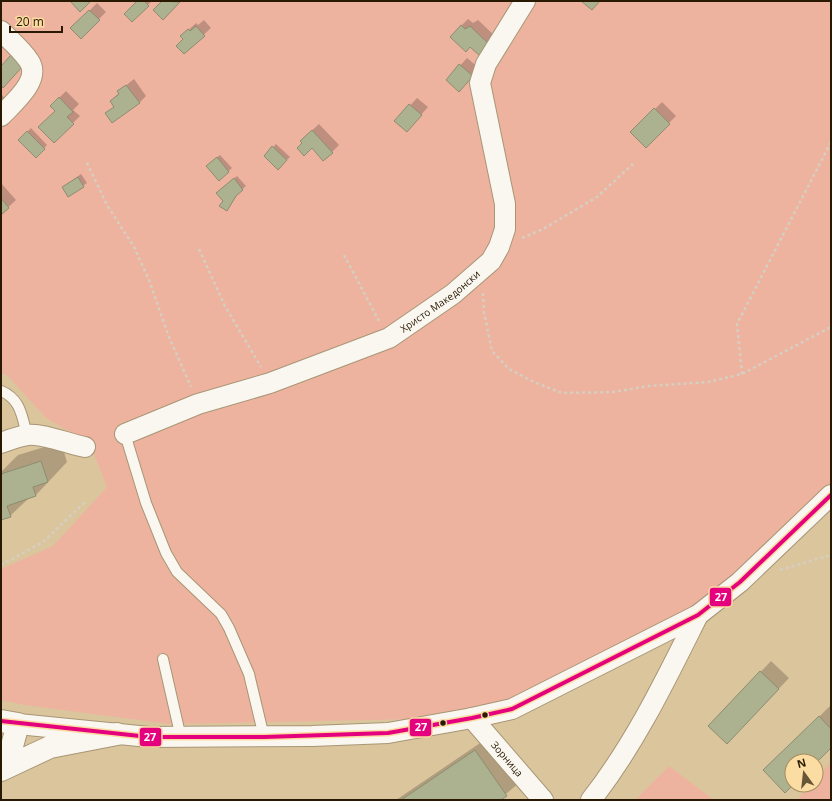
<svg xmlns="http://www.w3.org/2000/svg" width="832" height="801" font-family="'Open Sans',sans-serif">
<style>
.green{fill:#eeb39f}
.shadow{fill:#0003}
.building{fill:#acb18f;stroke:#8d8d71}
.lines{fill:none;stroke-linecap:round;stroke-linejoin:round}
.lane-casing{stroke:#a79676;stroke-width:12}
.street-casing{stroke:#a79676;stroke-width:22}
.secondary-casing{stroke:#a79676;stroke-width:24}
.path{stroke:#d5cec1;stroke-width:2.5;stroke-dasharray:3 3;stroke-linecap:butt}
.lane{stroke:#faf6f0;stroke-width:10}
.street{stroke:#faf6f0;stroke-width:20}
.secondary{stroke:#faf6f0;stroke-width:22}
.bus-1-casing{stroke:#fbdca2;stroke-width:7}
.bus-1{stroke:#e5007d;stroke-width:4}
.bus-dot{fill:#281900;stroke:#fbdca2;stroke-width:1.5}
.labels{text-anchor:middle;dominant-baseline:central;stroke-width:3;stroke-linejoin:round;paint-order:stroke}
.street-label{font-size:10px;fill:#281900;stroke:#fbdca2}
.line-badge{stroke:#fbdca2;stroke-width:1.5}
.badge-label{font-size:11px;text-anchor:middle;font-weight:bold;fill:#fff}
</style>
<rect width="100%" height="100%" fill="#dbc59d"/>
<path class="green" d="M1 1H831V499L698 615 472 718 169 724 25 705 1 700V569L53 546 107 487 90 444 46 418 8 376 1 373Z
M831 762V800H797L811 785H816V779Z
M669 766 714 800H635Z"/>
<path class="shadow" d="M138 1 151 2 132 21Z
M163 1H180L163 18 155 10Z
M97 3 106 12 81 37 72 28Z
M468 19 473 23 478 20 496 37 487 48 451 36Z
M204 20 211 28 184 53V39L182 36 196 23 198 25Z
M467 58 479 68 466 84 447 80Z
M134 79 146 96 139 103 107 113 115 106 111 101 119 93 118 92Z
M66 91 79 104 73 110 80 116 54 142 56 111 51 106Z
M1 94 8 102 1 109Z
M417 98 428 107 413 124 396 121Z
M662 102 676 116 646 146 632 132Z
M319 124 339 145 332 152 308 134Z
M31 128 47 145 36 157 19 140Z
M276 144 290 157 278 168 265 156Z
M220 155 232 168 219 180 210 163Z
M81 174 87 183 69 196 63 187Z
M237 176 246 186 239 192 227 210 221 190Z
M1 183 16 200 1 214Z
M61 442 67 462 36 495 29 498 10 516 1 519V472L18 455Z
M771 661 789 678 737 733 709 726Z
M830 706 831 747 816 762 792 761 765 770Z
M489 737 520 782 499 800H396Z"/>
<path class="building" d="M70 1H88L90 2 80 12Z
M137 1H144L149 6 132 22 124 14Z
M162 1 180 2 163 20 153 10Z
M581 1H600L592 10Z
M89 10 100 20 81 39 70 28Z
M461 25 465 29 470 26 490 45 480 56 470 47 466 52 450 37Z
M196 26 205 36 184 54 176 46 183 39 180 36 188 29 190 31Z
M11 55 23 66 3 88 1 85V66Z
M459 64 473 76 459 92 446 80Z
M126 85 140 103 112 123 105 113 114 107 110 101 119 94 117 91Z
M59 97 73 112 67 117 74 124 54 143 38 127 55 111 50 106Z
M409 104 422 115 407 132 394 121Z
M654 108 670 124 646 148 630 132Z
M312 130 333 153 323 161 312 148 304 156 297 148 302 143 300 141Z
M27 131 45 149 36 158 18 140Z
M272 146 287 160 278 170 264 156Z
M217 157 229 172 219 181 206 166Z
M78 177 84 187 68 197 62 187Z
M234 178 243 190 236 196 227 211 219 206 223 201 216 193Z
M1 198 9 208 1 215Z
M41 461 48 482 33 487 36 496 7 506 11 517 1 520V474Z
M760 671 779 689 727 744 708 726Z
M819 716 831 729V748L816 763V761H792L793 785 785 793 763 770Z
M475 750 507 796 501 800H401Z"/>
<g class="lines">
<defs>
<path id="lane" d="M1 391C21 399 22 417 27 435
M125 434 146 503 166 553 177 572 221 614 229 628 249 674 264 737
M163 659 181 738"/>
<g id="street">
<path d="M1 31C10 40 22 50 29 61 42 80 13 103 1 116"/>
<path id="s1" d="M125 434 198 404 270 383 389 338 453 294 491 261 499 247 505 229V204L480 83 486 64 525 1"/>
<path d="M1 443C9 440 19 436 28 435 42 433 69 444 85 447"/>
<path id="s2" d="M472 718 543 800"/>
<path d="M18 724 149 737 312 736 388 733 472 718 512 709 698 615 740 582 831 495"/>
<path d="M591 800C635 744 666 679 698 615"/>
</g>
<path id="secondary" d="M1 721 18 724 12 746 1 761
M1 770 50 747 117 734"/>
</defs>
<use href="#lane" class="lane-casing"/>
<use href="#street" class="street-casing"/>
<use href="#secondary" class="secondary-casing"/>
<path class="path" d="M87 163 107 205 134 247 149 280 169 337 191 387
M522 238 543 229 597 197 633 164
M199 249 225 306 261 367
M344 255 379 321
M483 293 484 312 492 351 509 369 534 382 562 393 614 392 648 386 708 382 742 374 831 327
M742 374 737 324 831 142
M1 565 43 542 85 502
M780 570 831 555"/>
<use href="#lane" class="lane"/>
<use href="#street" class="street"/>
<use href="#secondary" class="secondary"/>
<defs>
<path id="bus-1" d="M1 721 149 737H264L388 733 472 718 512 709 698 615 740 582 831 495"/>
</defs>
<use href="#bus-1" class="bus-1-casing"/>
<use href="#bus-1" class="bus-1"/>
</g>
<g class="bus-dot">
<circle cx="485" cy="715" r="3.5"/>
<circle cx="443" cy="723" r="3.5"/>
</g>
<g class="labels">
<g class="street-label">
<text stroke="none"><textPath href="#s1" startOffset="344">Христо Македонски</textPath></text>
<text stroke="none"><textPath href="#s2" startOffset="54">Зорница</textPath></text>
</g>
</g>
<g class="line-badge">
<rect x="709" y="587" width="23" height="20" rx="4" fill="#e5007d"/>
<rect x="409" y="718" width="23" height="19" rx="4" fill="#e5007d"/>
<rect x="139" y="727" width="23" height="20" rx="4" fill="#e5007d"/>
</g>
<g class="badge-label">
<text x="721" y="601">27</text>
<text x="421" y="731">27</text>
<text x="150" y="741">27</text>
</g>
<rect width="832" height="801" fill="none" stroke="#281900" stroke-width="4"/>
<g transform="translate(804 773) rotate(345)"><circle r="19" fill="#fbdca2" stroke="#a78e61"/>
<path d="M0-3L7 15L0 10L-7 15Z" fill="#675537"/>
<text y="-6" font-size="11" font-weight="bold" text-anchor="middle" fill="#281900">N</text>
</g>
<path d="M10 26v6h52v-6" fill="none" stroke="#281900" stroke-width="2"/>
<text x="16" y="26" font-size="12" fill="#281900" stroke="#fbdca2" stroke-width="3" paint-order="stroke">20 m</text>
</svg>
